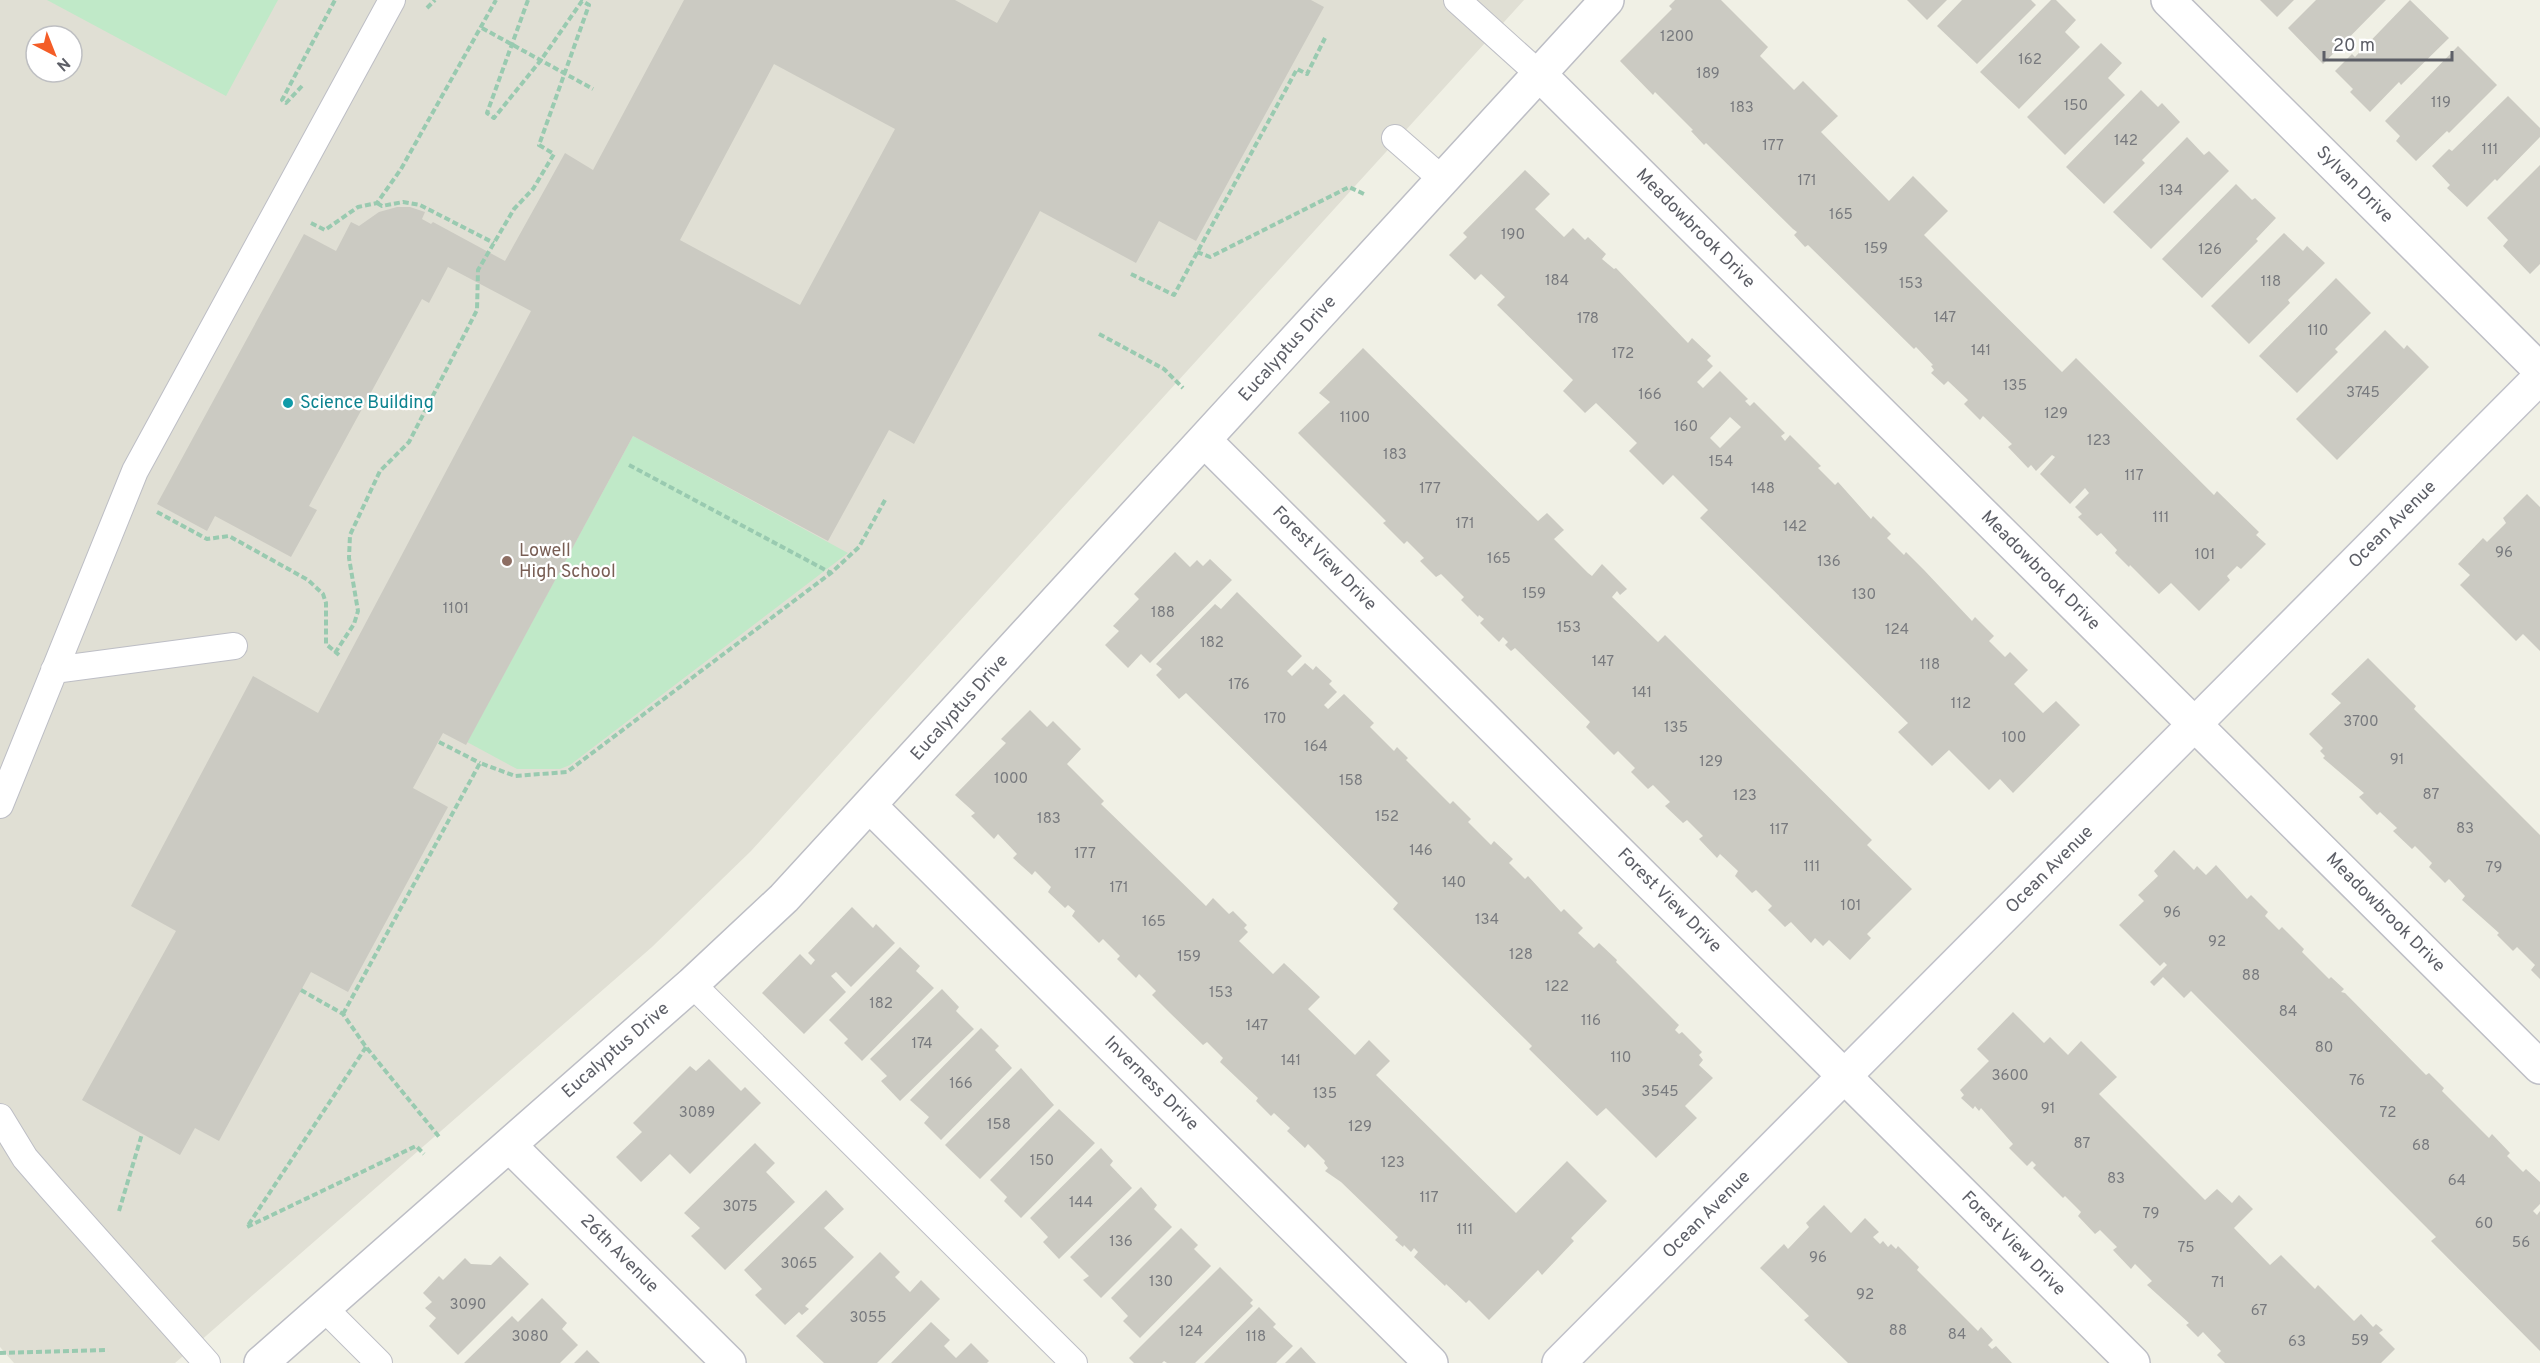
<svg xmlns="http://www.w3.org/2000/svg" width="2540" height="1363" font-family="Overpass,sans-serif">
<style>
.education{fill:#e0dfd4;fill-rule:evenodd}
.green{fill:#c0e9c8}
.building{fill:#cbcac2;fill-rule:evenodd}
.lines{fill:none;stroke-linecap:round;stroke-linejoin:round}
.lane-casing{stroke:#bdbec5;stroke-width:28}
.street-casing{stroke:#bdbec5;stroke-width:36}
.secondary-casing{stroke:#c0c1c9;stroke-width:36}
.path{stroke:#99cab0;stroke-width:4;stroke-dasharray:6 3;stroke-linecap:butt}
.lane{stroke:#fff;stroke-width:26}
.street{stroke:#fff;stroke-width:33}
.secondary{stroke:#fff;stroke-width:33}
.culture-dot{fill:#0f9aa8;stroke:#fff;stroke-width:2}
.education-dot{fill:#8d6e63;stroke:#fff;stroke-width:2}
.labels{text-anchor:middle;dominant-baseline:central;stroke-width:4.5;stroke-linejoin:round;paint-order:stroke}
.number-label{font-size:15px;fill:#787a7e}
.street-label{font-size:18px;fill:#5d5f67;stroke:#fff}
.culture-label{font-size:18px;fill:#0d838f;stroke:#fff;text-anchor:start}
.education-label{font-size:18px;fill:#785e54;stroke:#fff;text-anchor:start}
</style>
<rect width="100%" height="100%" fill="#f0f0e5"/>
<path class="education" d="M0 0H1524L751 851 652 947 175 1363H14L0 1347ZM36 36H72V72H36Z"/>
<path class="green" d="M47 0H278L226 96Z
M633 436 848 553 570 765 560 769H517L467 742Z"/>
<path class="building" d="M684 0H955L997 23 1010 0H1311L1324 7 1196 241 1159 221 1136 263 1040 211 914 444 889 430 828 541 633 436 466 745 443 733 413 788 448 807 348 992 311 972 219 1141 195 1128 180 1155 82 1100 176 931 131 906 253 676 318 713 531 311 448 267 429 303 422 299 309 506 317 510 291 557 215 516 207 531 157 504 304 234 336 251 351 222 359 226 379 212 397 207H410L425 212 422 219 431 224 433 222 505 261 565 153 593 170ZM774 64 895 129 800 305 680 240Z
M1675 0H1721L1768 47 1760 56 1794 90 1803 81 1838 116 1821 132 1889 201 1913 176 1948 211 1924 235 1959 270 2062 372 2076 358 2214 495 2217 491 2259 532 2256 535 2266 544 2241 569 2237 566 2227 576 2230 580 2199 611 2171 583 2159 594 2130 565 2129 567 2115 553 2117 550 2101 533 2097 536 2078 517 2082 514 2075 507 2089 493 2085 488 2070 504 2040 474 2055 457 2052 455 2036 471 2031 465 2028 468 2008 447 2012 444 1983 416 1980 420 1964 404 1968 400 1948 381 1944 385 1931 373 1934 370 1931 366 1933 365 1916 347 1914 349 1808 245 1805 247 1794 235 1797 232 1793 229 1706 143 1704 145 1691 131 1693 130 1655 92 1653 95 1620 61 1672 9 1669 6Z
M1907 0H1947L1927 20Z
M1962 0H2031L2036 5 1977 64 1937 26Z
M2051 0H2056L2076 20 2065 32 2080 47 2019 109 1980 72Z
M2260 0H2294L2277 17Z
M2316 0H2386L2323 64 2288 28Z
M2410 0 2449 38 2401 85 2399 82 2370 112 2350 92 2353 89 2335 71 2352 54 2355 57Z
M2101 43 2122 63 2108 78 2125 95 2065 155 2027 117Z
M2458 46 2497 85 2449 133 2447 131 2416 161 2396 141 2400 136 2385 121Z
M2141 90 2158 107 2162 103 2180 122 2142 160 2145 163 2104 204 2066 167Z
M2508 96 2540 128V137L2497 181 2495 179 2467 207 2447 188 2450 185 2432 166 2449 149 2452 151Z
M2187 137 2204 155 2209 151 2229 171 2151 249 2113 212Z
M2540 165V264L2530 274 2503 246 2508 240 2487 218Z
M1525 170 1550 194 1535 209 1564 237 1573 228 1585 240 1588 237 1606 254 1602 259 1614 269 1616 268 1688 343 1692 338 1711 356 1707 360 1713 366 1697 382 1703 388 1720 371 1748 399 1745 401 1750 406 1754 402 1785 433 1781 436 1785 441 1790 435 1821 466 1818 468 1835 485 1838 482 1871 519 1873 516 1891 534 1887 538 1904 555 1906 552 1924 570 1972 621 1975 617 1994 636 1989 641 2005 657 2010 652 2028 670 2014 684 2043 713 2056 701 2080 725 2013 793 2000 779 1989 790 1949 750 1932 766 1898 732 1908 723 1700 518 1708 510 1673 475 1663 485 1629 451 1637 443 1596 403 1585 413 1563 391 1573 380 1497 305 1505 297 1481 274 1475 280 1449 255 1467 237 1463 233ZM1730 417 1741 427 1720 448 1710 438Z
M2236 184 2252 200 2255 198 2276 218 2256 239 2258 241 2202 298 2162 259Z
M2284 233 2303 251 2307 246 2325 263 2288 300 2290 303 2249 344 2211 306Z
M2336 278 2371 313 2335 349 2338 352 2297 393 2259 356Z
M2385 330 2404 349 2407 345 2429 367 2337 460 2296 419Z
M1363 348 1538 521 1547 513 1564 530 1554 539 1588 573 1592 576 1602 564 1627 589 1620 595 1617 591 1612 597 1658 642 1665 635 1872 840 1867 845 1912 889 1867 934 1871 938 1850 960 1829 940 1823 946 1815 938 1811 943 1791 922 1785 927 1768 910 1772 906 1756 890 1752 893 1735 876 1738 871 1720 854 1717 858 1699 839 1703 836 1687 820 1683 823 1665 806 1670 802 1653 785 1648 789 1631 772 1635 768 1618 751 1614 755 1586 727 1590 722 1515 648 1511 651 1505 645 1508 642 1503 637 1499 642 1480 623 1484 619 1479 615 1478 617 1461 600 1464 597 1441 574 1436 577 1420 561 1424 558 1407 541 1404 544 1383 523 1386 521 1298 433 1330 402 1319 393Z
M2527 494 2540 507V651L2523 634 2516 641 2460 585 2470 575 2458 564 2483 538 2487 542 2506 523 2503 518Z
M1175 552 1190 567 1197 560 1203 566 1210 559 1232 580 1150 663 1141 654 1128 668 1105 645 1119 631 1113 626 1139 599 1134 594Z
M1237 592 1302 656 1287 671 1292 676 1305 663 1313 670 1316 666 1332 681 1329 684 1337 692 1324 705 1328 709 1344 694 1374 723 1370 727 1394 751 1397 747 1408 758 1406 760 1450 804 1453 801 1471 819 1468 822 1491 845 1494 841 1513 859 1509 863 1525 879 1528 876 1561 912 1564 909 1583 928 1578 933 1594 948 1599 943 1617 960 1616 962 1679 1025 1675 1030 1679 1034 1682 1032 1702 1052 1699 1055 1703 1060 1699 1065 1713 1078 1685 1106 1697 1118 1656 1158 1606 1108 1597 1116 1529 1049 1532 1046 1393 909 1398 903 1186 693 1179 699 1156 675 1162 669 1156 664 1215 604 1221 609Z
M2368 658 2416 706 2414 709 2540 835V979L2531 970 2535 965 2517 947 2513 951 2497 935 2499 933 2462 900 2465 896 2449 879 2445 883 2429 867 2432 863 2415 846 2412 849 2393 831 2397 828 2380 812 2377 815 2359 797 2364 793 2323 758 2325 756 2320 751 2323 748 2309 734 2341 703 2331 694Z
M1030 710 1047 727 1053 721 1081 749 1067 764 1104 801 1101 804 1206 906 1213 898 1229 914 1233 911 1247 925 1244 928 1248 932 1239 941 1273 974 1284 963 1320 997 1308 1009 1355 1055 1369 1040 1390 1061 1376 1075 1516 1213 1567 1161 1607 1201 1571 1238 1574 1241 1542 1275 1538 1270 1489 1320 1469 1300 1466 1303 1446 1284 1445 1286 1414 1257 1418 1252 1414 1248 1411 1252 1404 1245 1403 1247 1395 1240 1398 1237 1341 1182 1325 1171 1328 1168 1324 1163 1325 1161 1308 1144 1305 1148 1287 1131 1290 1128 1274 1113 1271 1116 1256 1101 1258 1098 1220 1062 1223 1058 1207 1042 1203 1045 1169 1012 1152 995 1156 991 1139 974 1136 978 1117 959 1120 956 1103 939 1099 943 1072 916 1075 911 1068 905 1065 908 1048 892 1051 887 1035 871 1032 875 1013 858 1017 854 998 834 994 839 971 816 975 813 955 795 1006 743 1001 739Z
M2174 850 2194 870 2197 866 2206 875 2216 865 2247 899 2251 895 2268 912 2265 916 2279 930 2282 927 2304 949 2302 952 2329 979 2331 977 2344 989 2341 992 2345 993 2426 1075 2429 1073 2444 1088 2442 1091 2489 1138 2492 1134 2510 1153 2507 1156 2523 1172 2526 1169 2540 1182V1204L2533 1211 2537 1215 2540 1211V1351L2431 1241 2436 1237 2191 991 2184 998 2163 977 2154 986 2150 982 2167 965 2164 962 2160 966 2119 925 2144 901 2138 895 2158 876 2154 871Z
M852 907 873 928 876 924 895 943 851 987 836 972 831 976 846 992 804 1034 762 993 800 954 811 965 815 960 808 953Z
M900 947 920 966 916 971 934 988 862 1061 844 1043 848 1039 829 1020Z
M942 989 959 1007 956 1011 974 1029 900 1101 881 1081 887 1076 870 1059Z
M2013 1012 2044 1043 2050 1037 2068 1055 2081 1041 2117 1077 2099 1094 2205 1200 2217 1189 2232 1203 2239 1195 2253 1209 2234 1228 2270 1265 2281 1255 2315 1289 2318 1285 2354 1321 2361 1314 2373 1327 2376 1324 2383 1330 2379 1333 2395 1349 2381 1363H2225L2217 1355 2221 1351 2203 1332 2198 1337 2186 1325 2189 1323 2147 1285 2152 1281 2135 1264 2131 1269 2113 1250 2117 1247 2100 1230 2095 1234 2078 1216 2081 1212 2065 1196 2063 1198 2033 1168 2036 1165 2032 1161 2027 1166 2009 1148 2013 1144 1981 1108 1979 1111 1975 1106 1973 1109 1961 1098 1964 1095 1960 1090 1989 1061 1977 1049Z
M981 1028 999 1046 995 1050 1012 1068 941 1140 924 1123 929 1117 910 1100Z
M709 1059 741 1091 745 1087 761 1103 690 1174 670 1154 641 1182 616 1157 642 1132 633 1123 690 1066 696 1071Z
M1021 1068 1054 1105 980 1179 945 1145Z
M1059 1109 1095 1143 1021 1218 1004 1201 1007 1197 990 1180Z
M755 1143 775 1163 766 1172 795 1202 725 1270 691 1236 700 1228 684 1213Z
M1101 1148 1113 1161 1110 1165 1132 1188 1059 1259 1043 1242 1048 1237 1030 1218Z
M1141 1187 1157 1205 1154 1209 1172 1227 1101 1298 1083 1280 1089 1276 1070 1257Z
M826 1190 844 1209 824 1228 854 1257 805 1306 809 1309 802 1315 799 1312 785 1325 755 1295 762 1289 744 1270Z
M1824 1205 1851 1233 1865 1218 1879 1232 1873 1237 1880 1244 1883 1241 1888 1247 1891 1244 1896 1249 1898 1246 1919 1267 1917 1270 1978 1331 1981 1327 1993 1340 1988 1345 1992 1349 1996 1346 2012 1363H1848L1804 1320 1809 1316 1760 1268 1784 1244 1788 1249 1809 1227 1806 1223Z
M1181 1228 1198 1245 1194 1249 1211 1266 1140 1338 1123 1321 1128 1316 1111 1298Z
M880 1252 900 1272 895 1277 910 1292 921 1280 940 1299 877 1363H824L796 1336Z
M500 1256 529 1284 458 1355 429 1326 436 1318 425 1308 432 1302 423 1293 439 1276 443 1280 465 1258 471 1264 491 1265Z
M1220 1267 1253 1300 1250 1303 1253 1306 1195 1363H1167L1164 1361 1162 1363H1134L1129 1358Z
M542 1298 567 1323 562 1329 578 1345 560 1363H464L512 1316 518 1322Z
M1259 1307 1276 1324 1273 1327 1293 1346 1276 1363H1204Z
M931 1322 950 1340 944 1346 956 1358 971 1343 989 1361 987 1363H891Z
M1301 1347 1316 1363H1285Z
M587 1350 600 1363H574Z"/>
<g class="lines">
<defs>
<path id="lane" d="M1457 0 1539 74
M1395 138 1443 180
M54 670 234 646
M0 805 135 471 392 0
M692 984 1074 1363
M0 1117 25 1158 51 1188 207 1363
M324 1308 379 1363"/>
<path id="street" d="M2168 0 2540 370
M1539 74 2540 1067
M1204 440 2133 1363
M870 806 1431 1363
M509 1145 729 1363
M261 1363 692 984 784 898 1607 0"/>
<path id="secondary" d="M1559 1363 2540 377"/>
</defs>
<use href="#lane" class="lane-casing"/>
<use href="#street" class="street-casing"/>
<use href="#secondary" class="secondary-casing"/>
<path class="path" d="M427 8 435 0
M482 28 593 89
M302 86 286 103 282 100 335 0
M377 203 382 206 403 202 420 205 494 243
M311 223 325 230 358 207 377 203 401 169 496 0
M1197 252 1210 257 1349 187 1364 194
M1131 274 1174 295 1297 69 1307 74 1325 38
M1099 334 1164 369 1183 388
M629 465 831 573
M157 512 207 539 229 536 308 580 323 594 326 603V644L339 655
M335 653 354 624 358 611 349 558 350 535 380 471 409 442 477 310 478 270 514 209 533 189 554 154 539 145 589 5 582 1 541 60 494 118 487 113 528 0
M439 742 480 763
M301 990 343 1014 366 1047 440 1138
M343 1014 480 763 515 776 567 772 831 573 859 547 885 500
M366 1047 247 1227 416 1146 424 1154
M119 1211 142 1134
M0 1353 108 1350"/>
<use href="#lane" class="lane"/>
<use href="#street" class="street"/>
<use href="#secondary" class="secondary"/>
</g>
<circle class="culture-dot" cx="288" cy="403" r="6"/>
<circle class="education-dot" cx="507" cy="561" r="6"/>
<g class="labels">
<g class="number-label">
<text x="1677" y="37">1200</text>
<text x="2030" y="60">162</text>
<text x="1708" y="74">189</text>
<text x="2441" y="103">119</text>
<text x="2076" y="106">150</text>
<text x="1742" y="108">183</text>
<text x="2126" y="141">142</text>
<text x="1773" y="146">177</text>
<text x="2490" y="150">111</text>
<text x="1807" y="181">171</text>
<text x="2171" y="191">134</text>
<text x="1841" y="215">165</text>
<text x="1513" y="235">190</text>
<text x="1876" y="249">159</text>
<text x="2210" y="250">126</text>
<text x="1557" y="281">184</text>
<text x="2271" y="282">118</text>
<text x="1911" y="284">153</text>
<text x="1945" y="318">147</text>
<text x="1588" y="319">178</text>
<text x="2318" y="331">110</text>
<text x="1981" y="351">141</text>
<text x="1623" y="354">172</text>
<text x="2015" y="386">135</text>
<text x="2363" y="393">3745</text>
<text x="1650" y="395">166</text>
<text x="2056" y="414">129</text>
<text x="1355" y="418">1100</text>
<text x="1686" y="427">160</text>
<text x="2099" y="441">123</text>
<text x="1395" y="455">183</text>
<text x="1721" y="462">154</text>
<text x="2134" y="476">117</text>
<text x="1430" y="489">177</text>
<text x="1763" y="489">148</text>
<text x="2161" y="518">111</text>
<text x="1465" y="524">171</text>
<text x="1795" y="527">142</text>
<text x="2504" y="553">96</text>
<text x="2205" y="555">101</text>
<text x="1499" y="559">165</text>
<text x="1829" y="562">136</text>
<text x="1534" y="594">159</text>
<text x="1864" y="595">130</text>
<text x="456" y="609">1101</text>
<text x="1163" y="613">188</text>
<text x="1569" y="628">153</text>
<text x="1897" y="630">124</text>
<text x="1212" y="643">182</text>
<text x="1603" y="662">147</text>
<text x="1930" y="665">118</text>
<text x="1239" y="685">176</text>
<text x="1642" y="693">141</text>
<text x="1961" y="704">112</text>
<text x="1275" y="719">170</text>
<text x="2361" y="722">3700</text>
<text x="1676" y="728">135</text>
<text x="2014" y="738">100</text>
<text x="1316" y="747">164</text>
<text x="2397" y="760">91</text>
<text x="1711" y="762">129</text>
<text x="1011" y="779">1000</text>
<text x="1351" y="781">158</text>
<text x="2431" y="795">87</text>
<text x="1745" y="796">123</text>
<text x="1387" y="817">152</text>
<text x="1049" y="819">183</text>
<text x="2465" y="829">83</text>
<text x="1779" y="830">117</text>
<text x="1421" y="851">146</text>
<text x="1085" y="854">177</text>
<text x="1812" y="867">111</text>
<text x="2494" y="868">79</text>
<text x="1454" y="883">140</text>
<text x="1119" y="888">171</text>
<text x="1851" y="906">101</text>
<text x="2172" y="913">96</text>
<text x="1487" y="920">134</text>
<text x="1154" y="922">165</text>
<text x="2217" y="942">92</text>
<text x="1521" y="955">128</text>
<text x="1189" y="957">159</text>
<text x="2251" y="976">88</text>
<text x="1557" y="987">122</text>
<text x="1221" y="993">153</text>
<text x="881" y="1004">182</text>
<text x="2288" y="1012">84</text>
<text x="1591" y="1021">116</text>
<text x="1257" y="1026">147</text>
<text x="922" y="1044">174</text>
<text x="2324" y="1048">80</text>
<text x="1621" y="1058">110</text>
<text x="1291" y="1061">141</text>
<text x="2010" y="1076">3600</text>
<text x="2357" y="1081">76</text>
<text x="961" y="1084">166</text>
<text x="1660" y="1092">3545</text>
<text x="1325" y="1094">135</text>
<text x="2048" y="1109">91</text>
<text x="697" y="1113">3089</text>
<text x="2388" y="1113">72</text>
<text x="999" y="1125">158</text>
<text x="1360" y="1127">129</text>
<text x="2082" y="1144">87</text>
<text x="2421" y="1146">68</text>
<text x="1042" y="1161">150</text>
<text x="1393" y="1163">123</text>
<text x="2116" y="1179">83</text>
<text x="2457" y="1181">64</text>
<text x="1429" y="1198">117</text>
<text x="1081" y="1203">144</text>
<text x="740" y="1207">3075</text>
<text x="2151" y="1214">79</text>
<text x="2484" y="1224">60</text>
<text x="1465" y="1230">111</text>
<text x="1121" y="1242">136</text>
<text x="2521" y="1243">56</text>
<text x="2186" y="1248">75</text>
<text x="1818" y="1258">96</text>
<text x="799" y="1264">3065</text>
<text x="1161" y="1282">130</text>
<text x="2218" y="1283">71</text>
<text x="1865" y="1295">92</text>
<text x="468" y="1305">3090</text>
<text x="2259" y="1311">67</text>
<text x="868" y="1318">3055</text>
<text x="1898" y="1331">88</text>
<text x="1191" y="1332">124</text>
<text x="1957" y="1335">84</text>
<text x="530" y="1337">3080</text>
<text x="1256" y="1337">118</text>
<text x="2360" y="1341">59</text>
<text x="2297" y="1342">63</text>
</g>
<g class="street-label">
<text transform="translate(2354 185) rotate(45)">Sylvan Drive</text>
<text transform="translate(1695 229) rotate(45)">Meadowbrook Drive</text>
<text transform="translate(1288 349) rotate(-48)">Eucalyptus Drive</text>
<text transform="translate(2393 525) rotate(-45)">Ocean Avenue</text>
<text transform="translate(1324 559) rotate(45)">Forest View Drive</text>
<text transform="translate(2040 571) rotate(45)">Meadowbrook Drive</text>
<text transform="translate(960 708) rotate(-48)">Eucalyptus Drive</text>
<text transform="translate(2050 870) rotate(-45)">Ocean Avenue</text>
<text transform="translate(1669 901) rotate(45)">Forest View Drive</text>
<text transform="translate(2385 913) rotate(45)">Meadowbrook Drive</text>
<text transform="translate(616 1051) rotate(-41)">Eucalyptus Drive</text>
<text transform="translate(1151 1084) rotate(45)">Inverness Drive</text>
<text transform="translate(1707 1215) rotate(-45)">Ocean Avenue</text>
<text transform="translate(2013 1244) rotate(45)">Forest View Drive</text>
<text transform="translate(619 1254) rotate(45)">26th Avenue</text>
</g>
<g class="culture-label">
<text x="300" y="403">Science Building</text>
</g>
<g class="education-label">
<text x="519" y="551">Lowell<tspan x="519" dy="21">High School</tspan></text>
</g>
</g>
<g transform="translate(54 54) rotate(138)"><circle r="28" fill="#ffffff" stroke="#bebfc2" stroke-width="1.5"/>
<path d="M0-4.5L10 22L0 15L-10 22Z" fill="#f45d27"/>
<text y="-9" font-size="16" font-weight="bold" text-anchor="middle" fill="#5d5f67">N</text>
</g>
<path d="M2324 51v9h128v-9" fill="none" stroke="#5d5f67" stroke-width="3"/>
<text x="2333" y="51" font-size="18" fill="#5d5f67" stroke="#ffffff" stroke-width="4.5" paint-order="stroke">20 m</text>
</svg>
